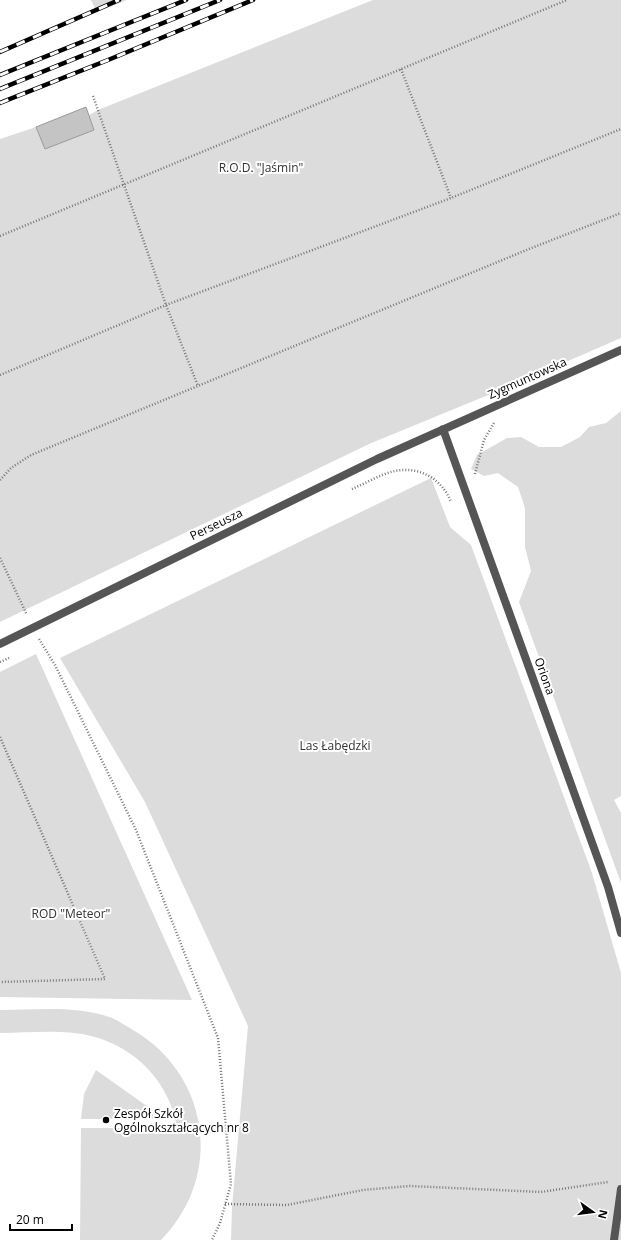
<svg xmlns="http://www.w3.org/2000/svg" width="621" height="1240" font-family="'Open Sans',sans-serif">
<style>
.green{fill:#dcdcdc}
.building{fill:#c4c4c4;stroke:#999}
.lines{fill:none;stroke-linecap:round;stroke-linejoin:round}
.path{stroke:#777;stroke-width:2.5;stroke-dasharray:1 2;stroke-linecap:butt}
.tertiary{stroke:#555;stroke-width:8}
.rail-casing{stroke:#000;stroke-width:4.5}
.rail{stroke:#fff;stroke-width:3;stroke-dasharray:9;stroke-linecap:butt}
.poi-dot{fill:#000;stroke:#fff;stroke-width:1.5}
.labels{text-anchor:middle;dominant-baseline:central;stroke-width:4;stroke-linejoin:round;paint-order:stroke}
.park-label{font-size:12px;fill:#333;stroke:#fff}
.street-label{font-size:12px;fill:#000;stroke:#fff}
.poi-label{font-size:12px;fill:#000;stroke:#fff;text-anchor:start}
</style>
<rect width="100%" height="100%" fill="#fff"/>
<path class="green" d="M91 0H127L97 12Z
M373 0H621V338L515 384 369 444 0 622V139L36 127 45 149 94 130 89 115 98 110Z
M621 411V796L614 800 621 813V883L519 602 531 571 525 547V508L518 487 498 473 484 476 471 469 477 455 507 438 521 437 539 447H561L580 437 589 427 606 423Z
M431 478 450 527 471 545 592 873 621 973V1240H231L232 1207 248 1026 145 802 60 658Z
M36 654 192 1000 0 997V672Z
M0 1010C36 1010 78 1005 112 1018 119 1021 126 1026 133 1030 210 1075 224 1176 161 1240H80L81 1128H177C170 1083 136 1047 91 1036 63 1029 29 1033 0 1033Z
M96 1070 158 1114H161L162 1119 160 1120 157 1119H81L84 1094Z"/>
<path class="building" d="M86 107 94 130 45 149 36 127Z"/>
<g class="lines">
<path class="path" d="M401 69 451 198
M93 96 166 305 198 386
M0 236 567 0
M0 375 166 305 451 198 621 129
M475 474 484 440 494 423
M0 480 11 468 31 455 529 249 621 213
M352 489C366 483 381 474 395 471 420 466 442 479 451 502
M0 558 27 615
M39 639 55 665 136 830 218 1038 231 1184 220 1223 212 1240
M0 662 9 658
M0 737 105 979 0 982
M225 1204 287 1205 363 1190 410 1186 541 1192 608 1182"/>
<path class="tertiary" d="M443 429 608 887 621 933
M0 644 377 459 621 350
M614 1240 621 1189"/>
<defs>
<path id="rail" d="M0 52 119 0
M0 75 186 0
M0 89 220 0
M0 103 108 60 253 0"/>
</defs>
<use href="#rail" class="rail-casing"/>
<use href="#rail" class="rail"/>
</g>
<circle class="poi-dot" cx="106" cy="1120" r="4"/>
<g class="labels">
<g class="park-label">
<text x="261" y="167">R.O.D. "Jaśmin"</text>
<text x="335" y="745">Las Łabędzki</text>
<text x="71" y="913">ROD "Meteor"</text>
</g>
<g class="street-label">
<text transform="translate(527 378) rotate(-24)">Zygmuntowska</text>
<text transform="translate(216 524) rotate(-26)">Perseusza</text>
<text transform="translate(545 676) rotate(70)">Oriona</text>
</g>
<g class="poi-label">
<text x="114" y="1113">Zespół Szkół<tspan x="114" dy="14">Ogólnokształcących nr 8</tspan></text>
</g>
</g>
<g transform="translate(593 1212) rotate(104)" stroke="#ffffff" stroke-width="3" paint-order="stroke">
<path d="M0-3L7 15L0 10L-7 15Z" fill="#000000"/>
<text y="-6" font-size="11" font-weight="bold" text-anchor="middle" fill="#000000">N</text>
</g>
<path d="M10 1224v6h62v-6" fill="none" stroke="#000000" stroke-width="2"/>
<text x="16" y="1224" font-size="12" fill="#000000" stroke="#ffffff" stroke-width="3" paint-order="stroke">20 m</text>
</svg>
